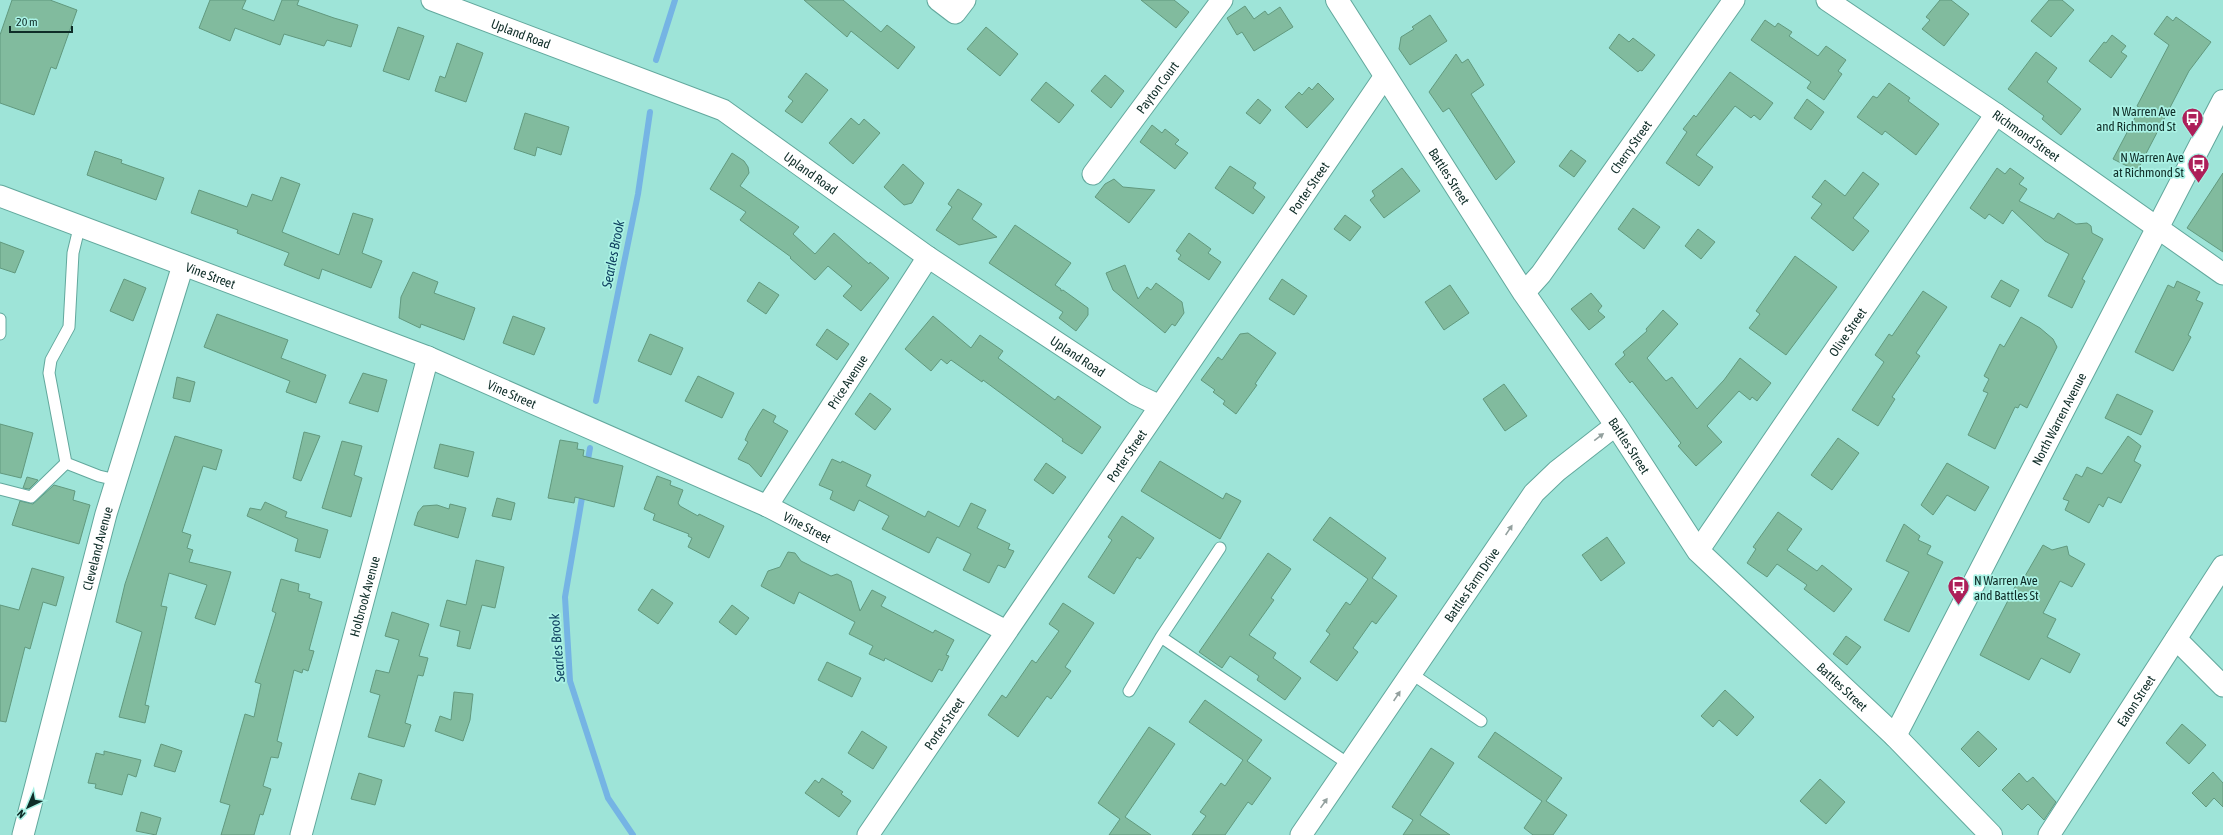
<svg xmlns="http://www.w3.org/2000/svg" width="2223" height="835" font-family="'Asap Condensed',sans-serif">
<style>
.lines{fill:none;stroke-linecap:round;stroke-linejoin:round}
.stream{stroke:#75b4e4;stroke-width:6}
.building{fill:#81bb9e;stroke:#61997e}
.service-casing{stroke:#62a89d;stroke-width:13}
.minor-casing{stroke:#62a89d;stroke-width:23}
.tertiary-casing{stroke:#62a89d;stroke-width:24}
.service{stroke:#fff;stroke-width:11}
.minor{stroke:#fff;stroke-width:21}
.tertiary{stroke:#fff;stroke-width:22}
.oneway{fill:#93a09e}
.labels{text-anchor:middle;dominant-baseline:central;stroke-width:3.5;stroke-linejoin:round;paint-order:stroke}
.street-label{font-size:13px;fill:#0f2d28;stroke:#aaf2e5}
.poi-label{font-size:13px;fill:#0f2d28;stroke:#aaf2e5;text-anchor:end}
.water-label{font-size:14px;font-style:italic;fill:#0d3e5e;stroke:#aaf2e5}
</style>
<rect width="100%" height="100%" fill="#9ee4d8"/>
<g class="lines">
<path class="stream" d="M656 60 675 0
M596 401 638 194 650 112
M587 465 590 448
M583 492 565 597 570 681 608 798 633 835"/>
</g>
<path class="building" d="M12 0H50L77 10 56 69 51 67 34 115 0 103V35Z
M210 0H246L242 9 274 21 282 0H299L297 5 334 18 358 25 351 47 327 40 324 46 284 34 280 45 235 28 230 41 199 28Z
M804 0H843L881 32 887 25 915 47 898 69 851 31 847 37Z
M1141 0H1174L1189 12 1176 28Z
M1940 0H1951L1969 14 1944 46 1922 29 1930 20 1926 17Z
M2049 0H2062L2074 10 2051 37 2031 21Z
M1245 6 1254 19 1265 11 1268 15 1280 7 1293 27 1254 51 1242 32 1237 35 1227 18Z
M1430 15 1447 41 1410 65 1399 49 1401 37 1414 29 1412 27Z
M2167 16 2173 21 2176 17 2211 42 2189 71 2137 171 2113 159 2140 108 2137 106 2169 45 2154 34Z
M1765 20 1775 27 1778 23 1792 32 1789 36 1818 56 1826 46 1846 60 1838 71 1842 74 1824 100 1807 88 1811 82 1751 40Z
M398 27 424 36 409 80 383 71Z
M986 27 1018 54 1000 76 967 49Z
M1619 34 1629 42 1633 38 1655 55 1642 71 1640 70 1638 72 1609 48Z
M2112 35 2126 46 2121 52 2127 56 2111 78 2089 61 2104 42 2106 43Z
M457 43 483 53 466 102 435 91 440 76 445 78Z
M2036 52 2057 68 2047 82 2081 109 2061 135 2042 119 2044 116 2008 89Z
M1456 54 1462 63 1468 59 1484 85 1471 94 1515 162 1496 180 1449 108 1443 112 1429 92Z
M1730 72 1773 103 1760 120 1754 115 1751 118 1735 106 1696 155 1713 167 1699 186 1666 163 1687 132 1683 129 1694 115 1696 117Z
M806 73 828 90 802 123 785 111 793 101 788 97Z
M1105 75 1124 91 1111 108 1091 91Z
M1046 82 1074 105 1059 123 1031 100Z
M1318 83 1334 99 1307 128 1285 107 1299 92 1302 95 1309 87 1312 90Z
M1889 83 1910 98 1908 101 1939 124 1916 155 1885 131 1882 135 1857 117 1873 96 1877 98Z
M1258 99 1271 110 1260 124 1246 113Z
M1807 99 1824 112 1811 130 1794 118Z
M525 113 569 127 561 155 537 147 535 156 514 149Z
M851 118 859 125 864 119 880 133 853 164 829 143Z
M1152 125 1162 133 1165 129 1179 140 1175 144 1188 153 1175 169 1140 142Z
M1571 150 1586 161 1574 177 1559 166Z
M95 151 122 160 121 163 164 178 156 200 87 175Z
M732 153 744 161 748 167 749 173 740 186 799 227 793 234 815 254 834 233 869 264 870 262 889 278 861 311 843 296 852 286 828 266 815 280 790 258 791 257 740 220 746 212 710 189Z
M903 164 924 183 912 203 904 205 884 187Z
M1230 166 1256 183 1253 188 1265 197 1253 214 1215 188Z
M1402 168 1420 191 1384 218 1370 200 1375 196 1372 191Z
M1997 168 2005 174 2010 168 2024 178 2019 184 2027 189 2019 201 2054 219 2058 213 2076 224 2087 223 2091 226 2092 233 2103 239 2082 279 2085 281 2072 308 2048 296 2069 254 2045 241 2012 210 2003 224 1989 214 1985 219 1970 208Z
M1863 172 1879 184 1853 218 1869 231 1853 251 1811 218 1822 204 1812 197 1825 180 1845 196Z
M2223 173V252L2187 228Z
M281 177 300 184 282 232 339 255 353 213 373 219 362 253 382 261 371 288 322 269 319 279 284 265 289 253 237 233 238 230 191 213 199 190 247 207 252 194 272 201Z
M1114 179 1123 187 1155 190 1129 223 1095 197 1105 184Z
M958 189 982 204 972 219 997 237 959 245 936 230 952 207 948 204Z
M1633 208 1660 227 1644 249 1618 229Z
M1345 215 1361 227 1350 241 1334 229Z
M1015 225 1071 263 1055 285 1061 289V291L1063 290 1088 308V315L1076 331 1059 318 1063 312 989 263Z
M1698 229 1715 242 1701 259 1685 246Z
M1189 233 1211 249 1208 253 1221 262 1209 280 1178 259 1181 255 1176 251Z
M0 242 24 251 15 273 0 268Z
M1795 256 1837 287 1786 355 1749 328 1760 314 1756 311Z
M1125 265 1138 299 1147 287 1151 290 1156 283 1182 302 1184 313 1175 326 1172 324 1165 333 1113 290 1106 273Z
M413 272 438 282 434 293 475 308 464 340 421 324 420 328 399 318 401 297Z
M124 279 146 288 133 321 110 311Z
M1282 279 1307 296 1294 315 1269 299Z
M2001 280 2019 290 2010 307 1991 297Z
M2177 281 2200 292 2196 300 2203 303 2188 335 2191 337 2173 371 2135 352 2168 285 2174 288Z
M759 282 779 295 766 314 747 301Z
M1450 285 1469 313 1444 330 1425 302Z
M1923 291 1947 307 1916 353 1920 356 1892 397 1895 399 1878 426 1852 410 1884 362 1875 355 1889 334 1892 336Z
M1591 293 1602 306 1598 311 1605 317 1589 330 1571 309Z
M1663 310 1678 324 1647 358 1666 381 1672 377 1697 409 1724 380 1740 358 1771 383 1757 401 1752 397 1750 400 1739 391 1707 426 1722 442 1696 466 1678 446 1681 443 1632 381 1630 383 1615 364 1625 355 1623 352 1647 331 1646 329Z
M217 314 288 340 281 358 326 375 316 403 286 392 290 381 204 347Z
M513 316 545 328 534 355 503 343Z
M933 316 971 348 980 335 1003 351 998 358 1055 400 1058 396 1101 427 1082 454 1062 441 1063 439 983 380 982 382 951 360 947 364 941 359 931 371 905 349Z
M2021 317 2040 328 2053 339 2057 347 2027 408 2020 404 2018 408 2015 407 1995 449 1968 435 1988 393 1983 391 1989 379 1984 376 2000 344 2004 347Z
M827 329 849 344 837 360 816 345Z
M1248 333 1276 353 1255 384 1257 385 1236 414 1223 404 1225 401 1213 392 1215 390 1201 380 1218 357 1222 360 1240 334Z
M650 334 683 348 671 375 638 361Z
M363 373 387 380 378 412 349 403Z
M698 376 734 393 722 418 685 401Z
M177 377 195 382 190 402 173 398Z
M1504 384 1527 416 1505 431 1483 399Z
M870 393 891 409 875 430 855 414Z
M2117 394 2153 411 2141 435 2105 418Z
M763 409 776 416 773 422 788 431 761 477 749 464 738 459 748 442 745 440 749 431Z
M0 424 33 433 21 478 0 473Z
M304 432 320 436 301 481 293 478Z
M175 436 222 450 216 470 203 466 182 532 191 535 187 548 193 550 189 562 231 572 215 625 195 618 207 585 169 573 161 606 167 607 145 705 149 706 145 723 119 717 142 632 116 622 125 584Z
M2128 436 2141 446 2134 461 2141 465 2121 503 2108 497 2103 507 2099 504 2089 523 2065 510 2069 501 2063 499 2076 474 2082 477 2087 467 2102 474Z
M1838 438 1859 453 1832 490 1811 475Z
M560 440 578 443 577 449 584 450 583 456 623 466 614 507 575 497 574 503 548 498Z
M342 441 362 446 354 475 362 478 351 517 322 508Z
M440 444 474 452 468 477 434 468Z
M832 459 841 463 842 461 871 475 866 486 925 517 928 511 959 527 971 503 986 510 977 528 1010 544 1008 549 1014 551 1005 568 998 565 989 583 963 570 971 554 937 537 929 553 882 529 889 516 859 500 854 511 830 499 833 491 819 485Z
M1160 461 1223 499 1226 493 1241 501 1220 539 1141 491Z
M1046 463 1066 477 1053 494 1034 480Z
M1947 463 1989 487 1975 511 1947 495 1933 515 1921 505Z
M657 476 671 481 670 485 683 490 678 503 680 506 698 516 699 514 724 526 709 558 688 547 692 538 688 536 689 534 653 520 655 514 644 509Z
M27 477 38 480 29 489 23 488Z
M54 485 75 491 73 500 90 505 79 544 12 525 20 501 33 504Z
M497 498 515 503 511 520 492 516Z
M265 502 287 512 285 517 328 530 320 558 295 551 298 539 247 516 250 508 261 510Z
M450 504 466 508 458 538 414 525 418 512 423 506 437 505 449 509Z
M1778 512 1802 529 1787 550 1817 571 1822 565 1852 589 1834 612 1804 589 1807 585 1777 564 1767 577 1747 563 1756 549 1753 547Z
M1122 516 1154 538 1140 559 1137 557 1114 594 1088 577 1112 540 1108 537Z
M1330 517 1386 558 1372 578 1397 596 1376 624 1372 621 1353 648 1358 652 1337 681 1310 662 1330 634 1326 631 1346 602 1350 605 1368 579 1313 540Z
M1904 524 1920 536 1918 540 1931 546 1927 554 1943 562 1909 632 1884 620 1909 572 1886 561Z
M1607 537 1625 563 1601 581 1582 555Z
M2043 545 2052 550 2067 546 2069 555 2085 564 2072 587 2060 581 2043 613 2056 619 2047 637 2080 654 2070 673 2041 658 2029 680 1980 655 2018 581 2021 583Z
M788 552 795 553 801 561 831 576 837 574 851 581 860 611 872 590 886 597 881 606 933 633 935 630 954 640 946 655 949 656 942 671 939 669 932 682 885 658 884 661 869 654 873 646 849 634 855 622 799 592 794 604 761 586 768 571 780 567Z
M1268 553 1291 569 1271 598 1274 600 1249 635 1276 653 1273 658 1301 678 1285 700 1257 680 1259 676 1230 656 1222 668 1199 652Z
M476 560 504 567 495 608 482 605 470 649 457 646 460 631 440 626 447 600 466 605Z
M32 568 64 577 56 606 43 602 30 649 25 647 6 722 0 721V605L19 610Z
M281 579 299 584 298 591 310 594 309 598 322 602 309 650 314 651 308 671 303 669 302 673 294 670 277 741 282 743 278 758 271 757 263 786 271 789 263 815 260 814 254 835H221L230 805 220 802 245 714 254 717 261 684 255 682 276 613 272 611Z
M652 589 673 603 658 624 638 610Z
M1063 603 1094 623 1065 667 1071 671 1051 699 1047 696 1018 737 988 715 1002 695 1006 698 1032 660 1036 663 1059 631 1049 624Z
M732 605 749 618 736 635 719 622Z
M392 612 429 624 419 656 428 658 423 676 418 675 405 723 411 725 404 747 368 737 380 695 370 692 376 670 389 673 399 640 385 636Z
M1846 636 1861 647 1847 665 1833 654Z
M827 662 861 678 852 697 818 680Z
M1725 690 1754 717 1737 736 1719 720 1713 727 1701 716Z
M454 692 473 694 470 720 463 741 435 731 440 716 451 720Z
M1205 700 1262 740 1247 761 1271 778 1252 805 1248 802 1225 835H1192L1206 816 1200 812 1221 783 1225 786 1243 760 1189 722Z
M2182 724 2206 745 2189 764 2166 743Z
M1149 727 1175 744 1125 817 1151 835H1109L1120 819 1098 803Z
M862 731 887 747 873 769 848 753Z
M1978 731 1997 749 1979 767 1961 749Z
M1495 732 1562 778 1546 801 1567 815 1553 835H1533L1524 828 1542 801 1478 757Z
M161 744 182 751 175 772 154 766Z
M1431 748 1454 763 1420 815 1450 835H1403L1413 820 1392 807Z
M104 751 141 760 136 777 128 774 122 795 95 788 96 784 88 783 96 753 104 755Z
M2213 772 2223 783V807L2214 798 2206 807 2192 793Z
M359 773 382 780 375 805 351 799Z
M2019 773 2027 782 2033 777 2056 802 2044 820 2028 804 2022 810 2002 790Z
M822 778 843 792 841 794 851 801 839 817 805 793 815 780 819 783Z
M1820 779 1845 802 1826 824 1800 801Z
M141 812 161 818 156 835 136 831Z"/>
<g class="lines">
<defs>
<path id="service" d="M80 224 73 253 69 327 51 360 49 373 66 463 99 476 116 480
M0 319V334
M0 489 31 497 66 463
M1161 637 1350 765
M1412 674 1481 721
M1129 691 1161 637 1220 548"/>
<g id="minor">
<path id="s1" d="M432 0 723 110 928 257 1135 394 1160 406"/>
<path d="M938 0 955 13 965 0"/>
<path id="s2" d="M1827 0 1996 114 2223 274"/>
<path id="s3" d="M1093 174 1222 0"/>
<path id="s4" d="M0 196 428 357 767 506 1006 631"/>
<path id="s5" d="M1524 293 1541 274 1734 0"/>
<path id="s6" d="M767 506 928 257"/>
<path id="s7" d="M1698 551 1996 114"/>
<path d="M2176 639 2223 686"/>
<path id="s8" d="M23 835 106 514 183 265"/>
<path id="s9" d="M301 835 428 357"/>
<path id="s10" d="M868 835 1385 76"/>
<path id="s11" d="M1301 835 1534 493 1557 471 1616 425"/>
<path id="s12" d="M2049 835 2223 566"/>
</g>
<g id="tertiary">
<path id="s13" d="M1337 0 1524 293 1616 425 1698 551 1895 736 1991 835"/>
<path id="s14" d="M1895 736 2223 101"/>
</g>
</defs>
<use href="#service" class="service-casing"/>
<use href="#minor" class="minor-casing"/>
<use href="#tertiary" class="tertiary-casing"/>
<use href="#service" class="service"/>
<use href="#minor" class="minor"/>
<use href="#tertiary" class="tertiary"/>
</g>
<defs><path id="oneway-solid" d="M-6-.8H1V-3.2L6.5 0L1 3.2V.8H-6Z"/></defs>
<g class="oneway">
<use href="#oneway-solid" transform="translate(1599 437) rotate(-37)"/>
<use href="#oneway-solid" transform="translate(1509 530) rotate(-56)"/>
<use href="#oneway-solid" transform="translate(1397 696) rotate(-56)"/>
<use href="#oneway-solid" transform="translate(1324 803) rotate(-55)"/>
</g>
<defs>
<symbol id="bus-pin" viewBox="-11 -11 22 30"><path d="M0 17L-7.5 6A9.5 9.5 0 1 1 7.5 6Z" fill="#ad1f59" stroke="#aaf2e5"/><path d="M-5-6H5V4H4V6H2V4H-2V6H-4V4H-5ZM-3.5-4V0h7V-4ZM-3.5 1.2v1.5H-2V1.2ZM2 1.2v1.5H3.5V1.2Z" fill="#fff"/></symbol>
</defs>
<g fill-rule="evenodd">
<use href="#bus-pin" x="2180" y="106" width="25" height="34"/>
<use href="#bus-pin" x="2186" y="152" width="25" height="34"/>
<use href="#bus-pin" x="1946" y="574" width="25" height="34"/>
</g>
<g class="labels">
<g class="street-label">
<text stroke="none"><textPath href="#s1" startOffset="95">Upland Road</textPath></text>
<text stroke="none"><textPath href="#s3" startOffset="108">Payton Court</textPath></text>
<text stroke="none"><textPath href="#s2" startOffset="241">Richmond Street</textPath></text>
<text stroke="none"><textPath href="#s5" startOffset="181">Cherry Street</textPath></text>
<text stroke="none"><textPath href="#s1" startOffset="419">Upland Road</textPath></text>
<text stroke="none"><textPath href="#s13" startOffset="209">Battles Street</textPath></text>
<text stroke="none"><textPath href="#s10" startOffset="783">Porter Street</textPath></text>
<text stroke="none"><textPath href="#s4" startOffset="225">Vine Street</textPath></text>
<text stroke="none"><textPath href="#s7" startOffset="265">Olive Street</textPath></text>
<text stroke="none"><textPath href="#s1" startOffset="743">Upland Road</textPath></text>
<text stroke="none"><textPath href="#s6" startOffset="148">Price Avenue</textPath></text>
<text stroke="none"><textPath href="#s4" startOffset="549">Vine Street</textPath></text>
<text stroke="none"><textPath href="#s14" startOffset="357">North Warren Avenue</textPath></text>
<text stroke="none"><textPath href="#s13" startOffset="533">Battles Street</textPath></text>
<text stroke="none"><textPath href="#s10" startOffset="459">Porter Street</textPath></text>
<text stroke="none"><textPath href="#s4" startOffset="873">Vine Street</textPath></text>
<text stroke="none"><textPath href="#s8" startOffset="296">Cleveland Avenue</textPath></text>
<text stroke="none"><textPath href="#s11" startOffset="303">Battles Farm Drive</textPath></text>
<text stroke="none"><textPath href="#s9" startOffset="247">Holbrook Avenue</textPath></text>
<text stroke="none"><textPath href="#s13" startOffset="857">Battles Street</textPath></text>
<text stroke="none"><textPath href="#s12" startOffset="160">Eaton Street</textPath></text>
<text stroke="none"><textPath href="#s10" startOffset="135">Porter Street</textPath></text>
</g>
<g class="poi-label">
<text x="2176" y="111">N Warren Ave<tspan x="2176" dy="15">and Richmond St</tspan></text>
<text x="2184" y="157">N Warren Ave<tspan x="2184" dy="15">at Richmond St</tspan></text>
<text x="1974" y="580" text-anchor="start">N Warren Ave<tspan x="1974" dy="15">and Battles St</tspan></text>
</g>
<g class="water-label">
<text transform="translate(613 254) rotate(-79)">Searles Brook</text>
<text transform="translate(557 648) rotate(-95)">Searles Brook</text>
</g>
</g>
<g transform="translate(28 807) rotate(224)" stroke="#aaf2e5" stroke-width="3" paint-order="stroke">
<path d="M0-3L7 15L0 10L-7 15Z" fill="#0f2d28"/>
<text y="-6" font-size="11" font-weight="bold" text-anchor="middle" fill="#0f2d28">N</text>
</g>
<path d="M10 26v6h62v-6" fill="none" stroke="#0f2d28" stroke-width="2"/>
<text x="16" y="26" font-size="12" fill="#0f2d28" stroke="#aaf2e5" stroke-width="3" paint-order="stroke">20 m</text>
</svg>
